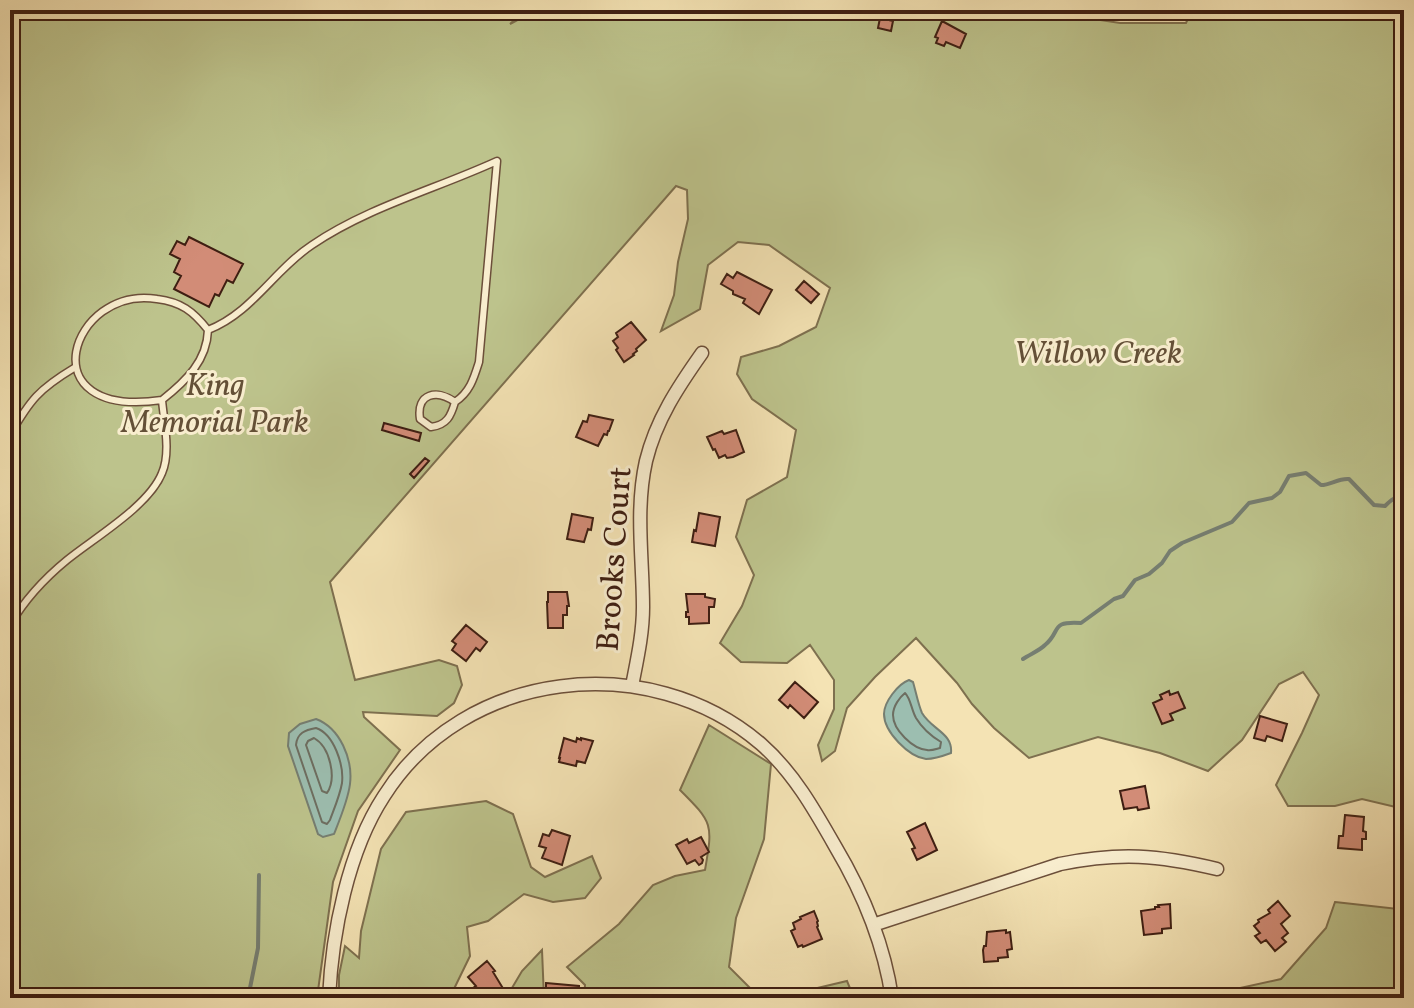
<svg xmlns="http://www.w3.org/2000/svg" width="1414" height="1008" font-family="Vollkorn,serif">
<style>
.green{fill:#bdc38c;stroke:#7e704f;stroke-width:2}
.water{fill:#9cbeb0;stroke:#767e71;stroke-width:2}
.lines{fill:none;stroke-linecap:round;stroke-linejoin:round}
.shore{stroke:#6d6e61;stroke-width:2}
.stream{stroke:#767e71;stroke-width:4}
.building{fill:#d28c77;stroke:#3e1e12;stroke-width:2}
.service-casing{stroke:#6c4f3a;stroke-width:9}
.minor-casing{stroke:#6c4f3a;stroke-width:15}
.service{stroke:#f8edce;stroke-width:6}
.minor{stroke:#f8edce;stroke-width:12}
.labels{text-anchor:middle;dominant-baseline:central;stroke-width:6;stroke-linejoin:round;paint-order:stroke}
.park-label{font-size:32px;font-style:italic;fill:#645037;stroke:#f8edce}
.street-label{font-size:32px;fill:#3e1e12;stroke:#f8edce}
</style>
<rect width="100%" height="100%" fill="#f4e3b4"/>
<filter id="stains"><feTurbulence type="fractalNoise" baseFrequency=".0025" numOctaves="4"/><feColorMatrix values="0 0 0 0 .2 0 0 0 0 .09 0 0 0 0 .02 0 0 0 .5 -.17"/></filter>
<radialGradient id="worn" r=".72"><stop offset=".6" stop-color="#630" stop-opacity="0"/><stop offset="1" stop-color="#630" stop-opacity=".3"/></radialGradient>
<path class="green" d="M10 10H529L520 15 510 24 536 10H927L940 15 1035 10 1120 23H1186L1192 10H1404V809L1362 799 1335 806H1288L1276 785 1302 733 1319 695 1303 672 1279 684 1242 740 1208 771 1160 753 1098 737 1029 758 994 728 972 704 957 683 916 638 875 677 847 708 835 751 822 761 818 745 834 709V680L810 645 787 663 741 662 720 643 742 606 754 575 736 537 747 500 787 477 796 430 752 399 737 374 741 357 779 346 816 327 830 288 769 245 738 242 708 265 700 309 661 331 674 295 678 262 688 219 687 190 676 186 330 582 355 680 439 660 457 666 462 685 454 703 437 716 363 712 364 717 400 750 358 811 333 882 317 998H10Z
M709 725 771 764 764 839 736 918 729 967 752 990 788 995 847 981 854 998H584L585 985 567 967 619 924 653 885 675 876 705 870C713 824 713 823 680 790Z
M486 801 513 814 531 867 545 877 592 856 601 878 585 898 553 902 524 894 488 921 467 927 470 956 452 993 453 998H339V975L345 946 359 958 361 931 381 849 406 812Z
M1335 902 1398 909 1404 905V998L1116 997 1140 989 1222 992 1281 979 1326 928Z
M542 950 544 998H501L509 993 522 971Z"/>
<path class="water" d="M909 680 913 682C916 692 918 704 922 713 932 730 953 733 951 753 943 756 935 759 926 759 909 757 884 732 884 714 884 702 898 684 909 680Z
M316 719C340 728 353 759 350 784 348 800 340 819 334 834L323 837 318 834 288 746 289 733 300 724Z"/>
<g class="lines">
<path class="shore" d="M905 693C911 699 911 709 916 718 922 728 931 736 941 742L940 748C936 749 931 751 927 750 913 749 893 730 893 715 893 706 900 697 905 693Z
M316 728C334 734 344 765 342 783 340 795 334 809 330 820L327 824 322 822 296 745C297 733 305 730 316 728Z
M314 738C330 747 337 778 327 793L322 791 306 745 308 741Z"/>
<path class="stream" d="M1023 659C1030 654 1039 651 1045 645 1062 631 1049 621 1081 623L1114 599 1123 596 1135 580 1149 574 1162 563 1170 551 1182 543 1232 522 1249 503 1272 498 1280 492 1289 476 1306 473 1321 485C1331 485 1338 478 1349 479L1374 505 1385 506C1391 500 1395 496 1404 498
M248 998 258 948 259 875"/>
</g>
<path class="building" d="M880 18 893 21 891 31 878 28Z
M942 21 966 34 960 48 946 42 944 46 936 43 938 38 935 37Z
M189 237 243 264 233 283 227 280 219 296 215 294 209 307 174 289 181 276 174 272 180 259 170 254 177 241 185 245Z
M737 272 772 290 759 314 743 303 745 299 733 294V291L721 284 727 274 733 278Z
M804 281 819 294 811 303 796 290Z
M631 322 646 340 636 349 637 351 633 354 634 355 624 362 616 350 618 348 613 341 618 337 616 333Z
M589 415 613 420 609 431H608L607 435 604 434 598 446 576 437 583 421 587 422Z
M384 423 421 433 419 441 382 430Z
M736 430 744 452 733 457 727 458 725 455 719 458 715 449 713 450 707 437 722 431 724 434Z
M425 458 429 461 414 478 410 474Z
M699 513 720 517 715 546 692 542 694 530 696 531Z
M572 514 593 518 591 530 588 529 584 542 567 539Z
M548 592H567L569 606H567V615H563V628H548L547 602H548Z
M686 594H705V597L715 599 714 607H709V623L689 624V617H686V612H688Z
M466 625 487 642 480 651 476 648 466 661 452 650 456 644 452 641Z
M795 682 818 702 804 718 790 705 788 708 779 700Z
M1169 691 1170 695 1178 692 1185 708 1170 714 1173 720 1162 724 1153 703 1162 699 1160 695Z
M1260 716 1287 724 1282 741 1267 736 1265 741 1254 738Z
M564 738 576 742 577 738 581 740V738L593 741 585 763 577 761 576 766 559 762 560 758H559Z
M1145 786 1149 808 1138 810 1137 807 1124 809 1120 791Z
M1345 815 1364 817 1363 831 1366 832V839H1362V850L1338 848 1339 836H1343Z
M925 823 937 850 917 860 912 849 915 848 907 832Z
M552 830 570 836 562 865 542 858 546 848 539 846 543 834 549 836Z
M701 837 709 852 701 857 703 860 702 863 699 865 695 860 687 864 676 845 687 839 689 843Z
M1278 901 1290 916 1281 924 1288 933 1282 938 1286 942 1275 951 1266 940 1261 943 1255 936 1260 933 1254 926 1259 922 1258 920 1270 913 1268 910Z
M1170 904 1171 928 1162 929V933L1144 935 1141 911 1155 909V907H1159L1158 905Z
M814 911 818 921 817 922 818 926 817 927 822 939 803 947 802 945 798 947 791 931 795 929 793 923 801 919 800 917Z
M1006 930V933L1010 932 1012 949 1007 950 1008 957 998 958V961L984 962 983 950 984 946H986L987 932Z
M487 961 495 971 493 972 504 990 495 998H486L480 991 478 993 473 988 476 986 468 977Z
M546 983 579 986V998L546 997Z"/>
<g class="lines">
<defs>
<path id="service" d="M162 400C26 420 71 285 157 299 181 302 193 311 208 330 252 313 274 270 312 245 368 207 436 189 497 161L479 362C474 378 470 392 455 402 451 416 447 425 431 427L420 419C416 393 437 389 455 402
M10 435C30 400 39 389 74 368
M10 625C24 601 45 578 67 560 94 538 149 506 162 473 171 452 164 423 162 400 186 381 207 361 208 330"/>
<path id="minor" d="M632 686C637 660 643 634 643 607 643 559 635 510 646 461 656 420 678 387 702 353
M873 925 1060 864C1120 852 1158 855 1217 869
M329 998C332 933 348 851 384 796 464 669 649 648 761 744 793 772 814 809 835 846 863 893 884 944 892 998"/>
</defs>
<use href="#service" class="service-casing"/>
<use href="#minor" class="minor-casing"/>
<use href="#service" class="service"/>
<use href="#minor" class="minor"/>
</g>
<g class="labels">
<g class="park-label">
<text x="1098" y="355">Willow Creek</text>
<text x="215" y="387">King<tspan x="215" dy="37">Memorial Park</tspan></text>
</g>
<g class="street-label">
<text transform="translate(616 559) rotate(-86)">Brooks Court</text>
</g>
</g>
<rect width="1414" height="1008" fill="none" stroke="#f4e3b4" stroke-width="40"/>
<rect x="12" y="12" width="1390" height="984" fill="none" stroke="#3e1e12" stroke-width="4"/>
<rect x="20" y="20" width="1374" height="968" fill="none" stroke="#3e1e12" stroke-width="2"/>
<rect width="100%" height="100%" filter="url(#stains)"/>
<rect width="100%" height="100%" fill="url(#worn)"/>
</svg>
